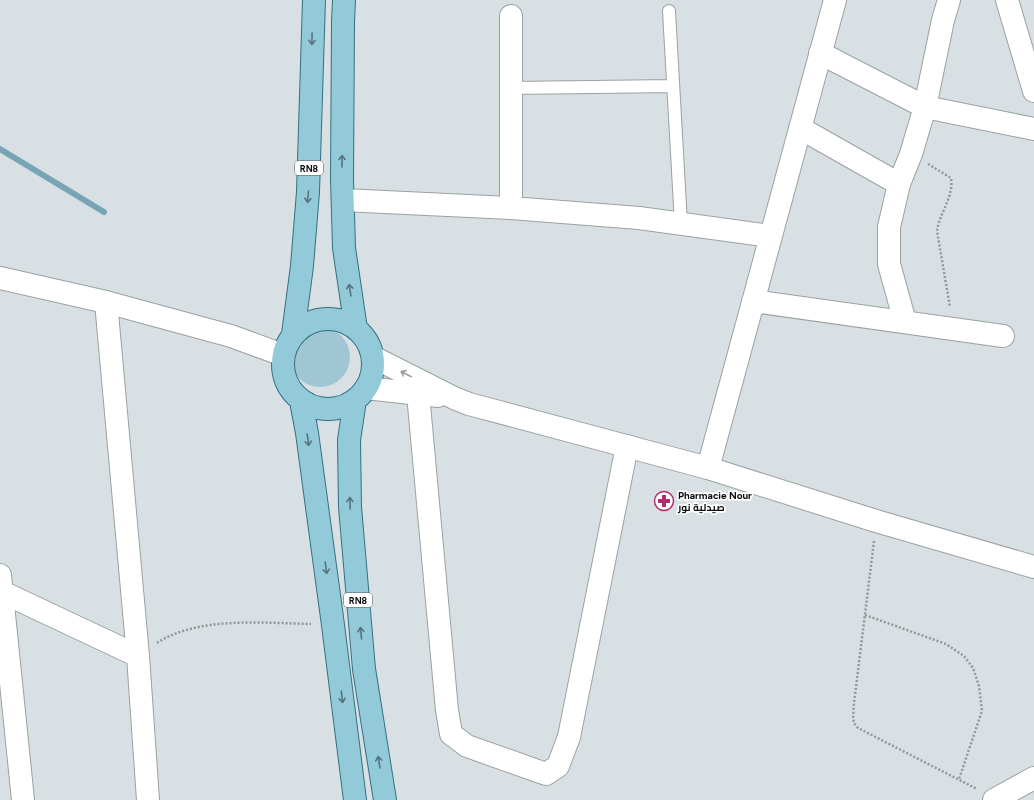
<svg xmlns="http://www.w3.org/2000/svg" width="1034" height="800" font-family="Figtree,Cairo,sans-serif">
<style>
.green{fill:#a1c6d3}
.lines{fill:none;stroke-linecap:round;stroke-linejoin:round}
.stream{stroke:#77a5b5;stroke-width:6}
.service-casing{stroke:#9ba1a3;stroke-width:14}
.minor-casing{stroke:#9ba1a3;stroke-width:24}
.tertiary-casing{stroke:#9ba1a3;stroke-width:24}
.primary-casing{stroke:#347083;stroke-width:24}
.path{stroke:#929799;stroke-width:2.5;stroke-dasharray:2 2;stroke-linecap:butt}
.service{stroke:#fff;stroke-width:12}
.minor{stroke:#fff;stroke-width:22}
.tertiary{stroke:#fff;stroke-width:22}
.primary{stroke:#92cada;stroke-width:22}
.oneway{stroke:#55757e}
.oneway2{stroke:#9d9e9f}
.labels{text-anchor:middle;dominant-baseline:central;stroke-width:3.5;stroke-linejoin:round;paint-order:stroke}
.shield{fill:#fff;stroke:#545656;stroke-width:1}
.shield-label{font-size:9px;font-weight:bold;fill:#0b0d0e}
.poi-label{font-size:10px;font-weight:bold;fill:#0b0d0e;stroke:#fff;text-anchor:start}
</style>
<rect width="100%" height="100%" fill="#d9e0e3"/>
<path class="green" d="M290 357a30 30 0 1 1 60 0a30 30 0 1 1-60 0Z"/>
<g class="lines">
<path class="stream" d="M0 149 104 212"/>
<defs>
<path id="service" d="M669 11 681 224
M511 88 673 86"/>
<path id="minor" d="M1007 0 1034 91
M511 16V208
M820 53 925 107 1034 129
M800 128 899 184
M343 200 511 208 639 218 770 236
M753 301 1003 336
M106 302 138 656 148 800
M905 322 889 264V227L899 184 911 154 925 107 943 20 949 0
M418 394 447 710 451 734 467 746 546 774 558 766 569 737 627 446
M708 468 835 0
M0 575 23 800
M0 591 138 656
M994 800 1034 778"/>
<path id="tertiary" d="M0 278 106 302 231 336 283 355
M373 357 454 398 469 404 708 468 876 521 1034 567
M366 388 438 396"/>
<path id="primary" d="M344 0 343 22 342 179 344 248 356 329
M283 364a45 45 0 1 1 90 0a45 45 0 1 1-90 0Z
M293 334 302 266 308 192 314 0
M355 400 349 440 350 507 364 669 385 800
M301 401 307 433 333 625 355 800"/>
</defs>
<use href="#service" class="service-casing"/>
<use href="#minor" class="minor-casing"/>
<use href="#tertiary" class="tertiary-casing"/>
<use href="#primary" class="primary-casing"/>
<path class="path" d="M928 164 951 178C954 197 939 214 937 231L950 307
M874 541 854 703 853 718 854 723 858 728 977 789
M865 615 946 644 964 656 973 668 979 686 982 711 959 779
M157 643C198 616 264 623 311 624"/>
<use href="#service" class="service"/>
<use href="#minor" class="minor"/>
<use href="#tertiary" class="tertiary"/>
<use href="#primary" class="primary"/>
</g>
<defs><path id="oneway-shaft" d="M-6 0H5M1.5-3L5.5 0L1.5 3" fill="none" stroke-width="1.6" stroke-linecap="round" stroke-linejoin="round"/></defs>
<g class="oneway">
<use href="#oneway-shaft" transform="translate(312 39) rotate(91)"/>
<use href="#oneway-shaft" transform="translate(342 161) rotate(-90)"/>
<use href="#oneway-shaft" transform="translate(308 197) rotate(94)"/>
<use href="#oneway-shaft" transform="translate(350 290) rotate(-99)"/>
<use href="#oneway-shaft" transform="translate(308 440) rotate(82)"/>
<use href="#oneway-shaft" transform="translate(350 503) rotate(-92)"/>
<use href="#oneway-shaft" transform="translate(326 568) rotate(82)"/>
<use href="#oneway-shaft" transform="translate(361 633) rotate(-95)"/>
<use href="#oneway-shaft" transform="translate(342 697) rotate(83)"/>
<use href="#oneway-shaft" transform="translate(379 762) rotate(-99)"/>
</g>
<use class="oneway2" href="#oneway-shaft" transform="translate(406 374) rotate(-153)"/>
<defs>
<symbol id="pharmacy-ring" viewBox="-11 -11 22 22"><circle r="9.5" fill="#fff" stroke="#b22b6e" stroke-width="1.5"/><path d="M-2-6h4v4h4v4h-4v4h-4v-4h-4v-4h4Z" fill="#b22b6e"/></symbol>
</defs>
<g fill-rule="evenodd">
<use href="#pharmacy-ring" x="653" y="490" width="22" height="22"/>
</g>
<g class="labels">
<g class="shield">
<rect x="295" y="161" width="28" height="14" rx="3"/>
<rect x="344" y="593" width="28" height="14" rx="3"/>
</g>
<g class="shield-label">
<text x="309" y="168">RN8</text>
<text x="358" y="600">RN8</text>
</g>
<g class="poi-label">
<text x="678" y="495">Pharmacie Nour<tspan x="678" dy="12">صيدلية نور</tspan></text>
</g>
</g>
</svg>
